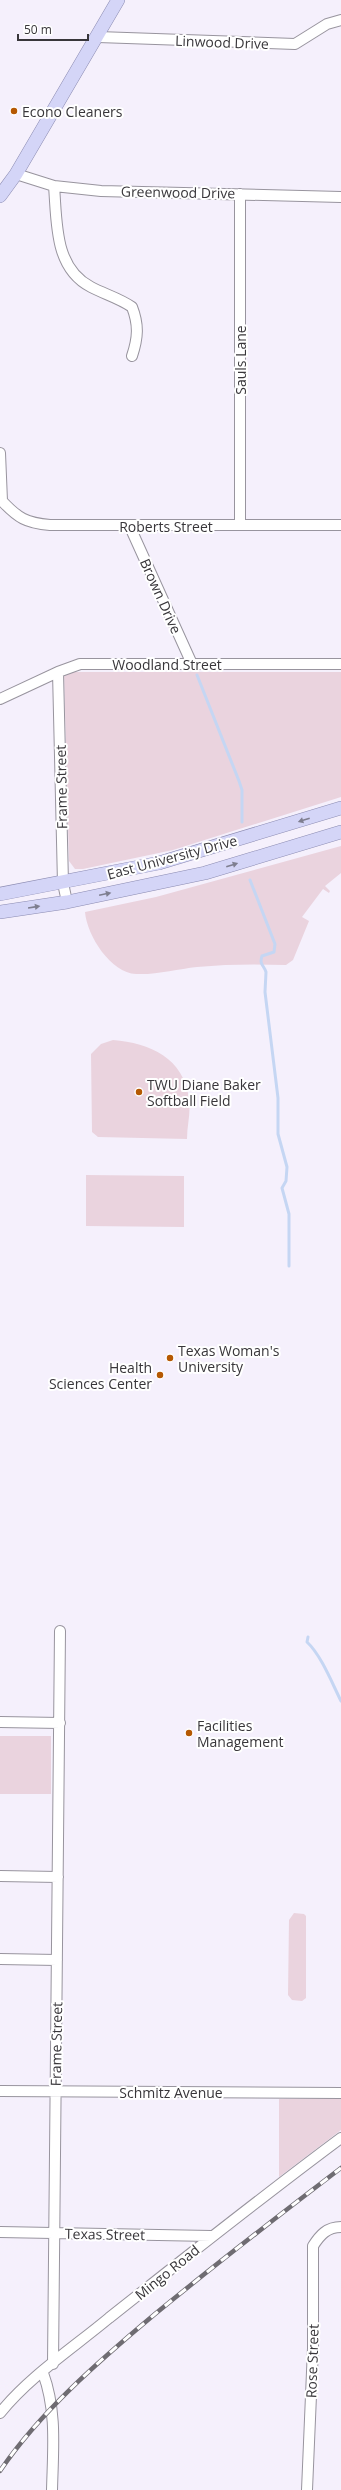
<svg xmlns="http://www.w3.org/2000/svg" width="341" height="2490" font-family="'Open Sans',sans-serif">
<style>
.green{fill:#ead3de}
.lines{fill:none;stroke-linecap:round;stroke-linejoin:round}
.stream{stroke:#c5d6f3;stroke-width:3}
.minor-casing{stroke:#98949e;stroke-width:12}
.major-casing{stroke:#8b8bb1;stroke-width:14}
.minor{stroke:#fff;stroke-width:10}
.major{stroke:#d4d5f7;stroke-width:13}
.rail-casing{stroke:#6f6c72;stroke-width:4.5}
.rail{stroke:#fff;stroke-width:3;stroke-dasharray:9;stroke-linecap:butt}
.oneway{fill:#7e7e8f}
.poi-dot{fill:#b55802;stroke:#fff;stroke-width:1.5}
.labels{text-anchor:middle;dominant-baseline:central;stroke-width:4;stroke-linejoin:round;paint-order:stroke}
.street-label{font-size:14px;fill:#38363a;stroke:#fff}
.poi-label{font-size:14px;fill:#38363a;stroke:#fff;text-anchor:start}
</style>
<rect width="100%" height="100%" fill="#f5f0fc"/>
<path class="green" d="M64 672H341V797L173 850 83 869H75L69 861Z
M341 846V873L325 886 330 891 329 893 323 889 302 917 309 921 293 960 286 965C256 964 227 964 197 967 178 969 156 975 136 974 111 973 87 936 85 912L156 897Z
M113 1040C150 1043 184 1058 189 1099 191 1113 187 1125 187 1139L98 1137 92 1132 91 1054 101 1044Z
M86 1175 184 1176V1227L86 1226Z
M0 1736H51V1794H0Z
M294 1913 304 1914 306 1916V1998L302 2001 292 2000 288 1995 289 1920Z
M341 2098V2130L279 2177V2099Z"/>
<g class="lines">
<path class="stream" d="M197 675 239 781 242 790V822
M250 880 275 944 274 952 262 956C259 965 264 965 266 972L265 992 278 1098V1134L287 1167 286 1181 282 1188 289 1214V1266
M308 1637 307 1642C321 1655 332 1683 341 1701"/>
<defs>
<path id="minor" d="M98 37 295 44 327 24 341 20
M16 174 54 186 101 191 341 197
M54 186C57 222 54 268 91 287 104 294 119 298 132 307 139 325 138 338 132 356
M240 194V525
M0 453 2 501
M2 501C18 518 26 523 50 525H341
M130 527 192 664
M58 672 63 883 67 902
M0 699 58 672 80 664H341
M0 1722 60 1723
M0 1876 58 1877
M0 1959 57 1960
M0 2091 341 2093
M0 2232 211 2236
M53 2364 60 1631
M43 2373C57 2411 53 2449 52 2490
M0 2413C30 2376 73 2348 109 2318 186 2257 263 2196 341 2138
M307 2490 313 2348V2246C320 2235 327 2227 341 2227"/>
<path id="major" d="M0 196 16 174 118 0
M0 894 159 863 341 808
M0 912 67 902 205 873 341 832"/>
</defs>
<use href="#minor" class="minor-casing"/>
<use href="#major" class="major-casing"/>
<use href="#minor" class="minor"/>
<use href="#major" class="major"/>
<defs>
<path id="rail" d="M0 2471C40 2412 100 2360 155 2314 216 2264 278 2216 341 2168"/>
</defs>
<use href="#rail" class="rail-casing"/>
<use href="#rail" class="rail"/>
</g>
<defs><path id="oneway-solid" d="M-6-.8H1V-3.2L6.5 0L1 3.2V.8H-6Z"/></defs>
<g class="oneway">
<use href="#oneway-solid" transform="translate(304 820) rotate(162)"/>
<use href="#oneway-solid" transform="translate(232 865) rotate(-17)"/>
<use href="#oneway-solid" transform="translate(105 894) rotate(-12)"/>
<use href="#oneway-solid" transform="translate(34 907) rotate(-9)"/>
</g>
<g class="poi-dot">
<circle cx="14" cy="111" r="4"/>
<circle cx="139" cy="1092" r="4"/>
<circle cx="170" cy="1358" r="4"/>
<circle cx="160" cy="1375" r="4"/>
<circle cx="189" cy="1733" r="4"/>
</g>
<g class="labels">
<g class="street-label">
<text transform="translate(222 42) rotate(2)">Linwood Drive</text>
<text transform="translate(178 192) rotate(1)">Greenwood Drive</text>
<text transform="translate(240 360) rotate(-90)">Sauls Lane</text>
<text x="166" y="526">Roberts Street</text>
<text transform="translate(161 596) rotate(66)">Brown Drive</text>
<text x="167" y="664">Woodland Street</text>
<text transform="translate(61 787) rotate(-91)">Frame Street</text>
<text transform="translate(172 857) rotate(-15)">East University Drive</text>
<text transform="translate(56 2044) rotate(-89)">Frame Street</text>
<text x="171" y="2092">Schmitz Avenue</text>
<text transform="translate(105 2234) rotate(1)">Texas Street</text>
<text transform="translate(167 2272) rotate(-39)">Mingo Road</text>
<text transform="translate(312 2361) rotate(-88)">Rose Street</text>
</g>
<g class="poi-label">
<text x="22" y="111">Econo Cleaners</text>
<text x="147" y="1084">TWU Diane Baker<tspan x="147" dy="16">Softball Field</tspan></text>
<text x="178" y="1350">Texas Woman's<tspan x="178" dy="16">University</tspan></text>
<text x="152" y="1367" text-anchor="end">Health<tspan x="152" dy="16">Sciences Center</tspan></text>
<text x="197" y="1725">Facilities<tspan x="197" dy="16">Management</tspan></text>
</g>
</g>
<path d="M18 34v6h70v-6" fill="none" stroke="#38363a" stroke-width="2"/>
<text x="24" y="34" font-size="12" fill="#38363a" stroke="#ffffff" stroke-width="3" paint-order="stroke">50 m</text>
</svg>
